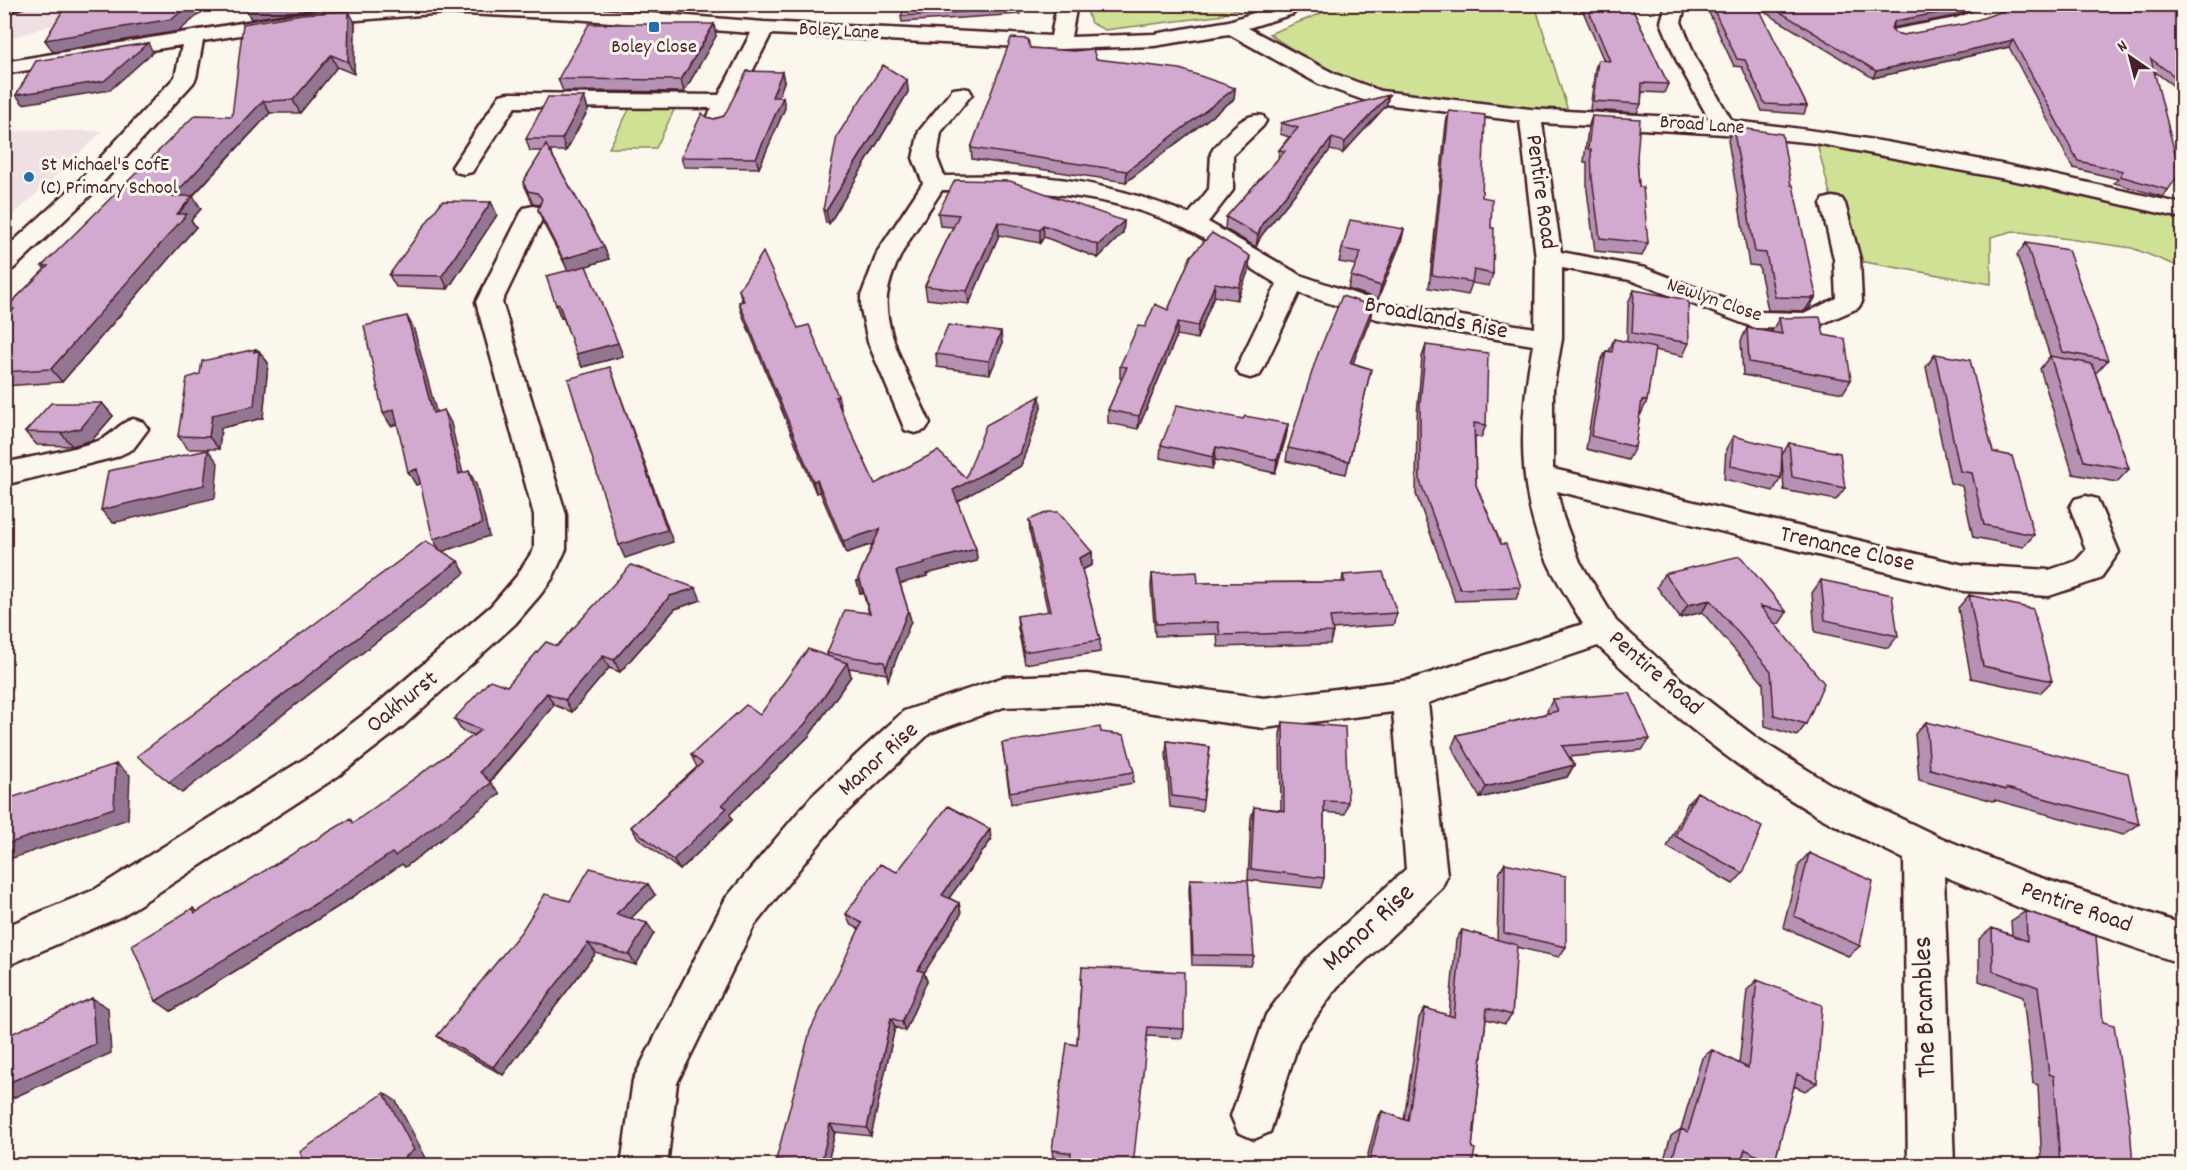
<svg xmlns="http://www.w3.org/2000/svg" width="2187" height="1170" font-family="Dekko,sans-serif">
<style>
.built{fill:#efe0e4}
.green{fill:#cfe195;stroke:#8c8060;stroke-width:1.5}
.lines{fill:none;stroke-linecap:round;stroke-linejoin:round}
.minor-casing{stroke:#4a1f2b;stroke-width:5}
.minor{fill:#fbf7ec;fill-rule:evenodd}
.rail{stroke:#4a1f2b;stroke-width:3}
.wall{fill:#b592b3;stroke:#4a1f2b;stroke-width:1.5}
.shaded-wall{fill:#937792;stroke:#4a1f2b;stroke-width:1.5}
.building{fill:#d2aad0;stroke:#4a1f2b;stroke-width:1.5}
.poi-dot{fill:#1f6fb2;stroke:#fbf7ec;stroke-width:2}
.labels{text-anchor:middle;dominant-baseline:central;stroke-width:6;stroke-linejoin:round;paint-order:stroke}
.far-street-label{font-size:20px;fill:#4a1f2b;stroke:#fbf7ec}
.far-poi-label{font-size:20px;fill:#4a1f2b;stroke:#fbf7ec}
.street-label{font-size:24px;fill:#4a1f2b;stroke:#fbf7ec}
.near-street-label{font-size:28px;fill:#4a1f2b;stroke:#fbf7ec}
</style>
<rect width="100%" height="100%" fill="#fbf7ec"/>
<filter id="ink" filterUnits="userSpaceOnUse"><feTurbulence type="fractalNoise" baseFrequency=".0167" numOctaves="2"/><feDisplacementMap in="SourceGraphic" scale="12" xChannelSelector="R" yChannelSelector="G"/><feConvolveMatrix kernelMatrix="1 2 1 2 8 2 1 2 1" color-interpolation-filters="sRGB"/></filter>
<g filter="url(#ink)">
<path class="built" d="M5 5H115L5 40Z
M31 130 103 131 5 223V132Z"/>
<path class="green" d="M1085 5V4L1250 5 1217 16 1105 30 1091 23Z
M1334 5H1535L1568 111 1522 108 1392 93 1341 77 1316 65 1269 34 1322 13Z
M630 108H675L656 148H609Z
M1815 136 2027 176 2182 211V268L2132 248 2013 231 1991 237V284L1847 259Z"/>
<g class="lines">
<defs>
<path id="minor" d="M403 4 573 7 764 22 1051 36 1057 4H1077L1071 37 1154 34 1229 21 1281 4H1303L1293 14 1248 28 1335 74 1381 91 1530 109 1709 119 1677 61 1661 22 1666 4H1686L1681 22 1697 61 1732 121C1884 136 2034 170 2182 204V218L2027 183 1815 143 1724 134 1542 123 1561 252 1645 268 1758 312 1806 313 1836 298 1834 259 1821 204 1824 199 1833 197 1842 199 1845 204 1860 259 1862 302 1858 308 1810 329 1755 328 1630 280 1562 268V339L1553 389V469L1964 565 2049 570 2076 561 2086 550 2070 507 2075 499 2086 496 2097 499 2119 552 2100 579 2049 596 1964 591 1557 491 1563 517 1580 562 1616 621 1684 682 1758 739 1833 786 1937 836 2026 873 2182 924V964L2023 909 1944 876 1954 1166H1908L1904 859C1871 842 1837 828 1806 809 1729 764 1663 707 1598 646L1428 703 1447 876 1441 889 1337 987 1299 1041 1270 1132 1254 1139 1238 1132 1231 1116 1266 1015 1307 959 1406 869 1393 712 1264 728 1087 704 1004 707 930 733 838 820 754 926 677 1083 667 1166H621L633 1080 726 898 812 796 904 711 1004 677 1087 674 1264 698 1409 680 1583 624C1572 605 1559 585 1549 565 1516 493 1519 420 1533 345L1377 319 1299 293 1260 375 1250 378 1240 375 1236 369 1277 284C1247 266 1217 245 1186 229 1109 191 1025 190 942 190 922 222 892 258 887 296 883 335 915 388 930 423L925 430 915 433 905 430 868 342 861 309V296L878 251 923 183 913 158 919 131 953 89 961 88 969 89 972 94 941 132 937 158 944 176C970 176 997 175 1023 176 1080 178 1136 193 1189 214L1209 189 1211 153 1214 148C1227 135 1243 111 1263 116L1266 121 1263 126 1233 155V190L1208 222 1300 275 1382 303 1535 328 1536 258 1520 121 1369 102 1319 84 1229 34 1154 46 1060 49 771 34 725 125 717 127 709 125 706 120 712 108 515 107 472 172 464 174 456 172 452 167 500 95 508 93 719 95 751 33 573 19 445 13 308 24 203 41 196 78 193 83 93 193 13 269 4 272V250L77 183 175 77 182 45 4 74V62L308 12Z
M1994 4H2103L2105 7 2102 11 2095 13 2005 14 1960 29 1899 40 1892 38 1889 34 1892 30 1956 18Z
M533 206 542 208 545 213 502 302 566 515V549L552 579 540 595 515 624 402 727 338 776 122 916 4 967V927L94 890 312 754 376 705 491 606 516 577 534 549V515L476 302 521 213 524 208Z
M133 419 143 422 148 429 133 449 116 457 4 485V463C35 456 68 451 98 441 113 436 118 423 133 419Z"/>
</defs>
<use href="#minor" class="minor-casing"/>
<use href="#minor" class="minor"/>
<path class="rail" d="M4 14 34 4"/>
</g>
<path class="wall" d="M246 4H355V6L308 10 251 19 245 7Z
M703 4H734L726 10Z
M1580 4H1630L1668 84 1664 93 1642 92 1641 104 1637 113 1590 110 1595 69 1598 60 1604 61Z
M1705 4H1986L1955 16 1892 28 1891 29 1895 33 1903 35 2141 11 2134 4H2182V88L2175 87 2155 72 2168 190 2163 197 2114 183 2118 179 2073 168 2009 47 1873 78 1758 8 1807 106 1804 114 1762 111 1742 67 1734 66Z
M1019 8 1020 14 902 22 901 16Z
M355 23 354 74 337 67 300 113H270L193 196 201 209 191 220 196 227 62 382 4 386V320L10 314 5 309 45 269 42 266Z
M716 36 684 92 563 91 558 79Z
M1030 48 1096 59 1235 88 1234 99 1126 182 972 159 971 148Z
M782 72 784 82 778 97 785 108 759 168 684 167 681 157 706 117 714 119 724 116Z
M907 80 908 92 829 224 826 223 823 210Z
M1389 95 1386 106 1343 153 1330 150 1261 236 1256 247 1225 229 1226 217 1278 159 1279 150 1289 137 1280 134 1281 123Z
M584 97 588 110 566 151H550L604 247 609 259 586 266 623 356 582 367 563 317 561 318 556 305 568 270 543 223 538 210 540 205 533 204 523 182 543 151H530L526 139Z
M1449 111 1482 197 1491 228 1493 274 1489 286 1472 283 1468 295 1429 288 1446 123Z
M1592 116 1637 158 1639 187 1648 243 1642 256 1595 251 1587 190V162H1584L1588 128Z
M1733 127 1816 296 1809 309 1805 311 1768 310 1759 266 1749 265 1728 140Z
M491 202 497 215 448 289 396 287 389 275Z
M938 213 1124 221 1123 233 1098 258 1044 237 1040 243 999 235 969 304 927 299 925 286 953 227 940 226Z
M1404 229 1401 242 1378 299 1348 289 1351 276 1356 265 1339 262 1342 249Z
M2026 243 2108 360 2097 372H2095L2129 469 2117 482 2073 474 2040 369 2050 356 2017 255Z
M1191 256 1249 269 1237 300 1214 296 1197 339 1177 335 1138 429 1108 423V410L1122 379 1120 378V366L1145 327 1168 310Z
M739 290 798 328 841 408H840L875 484 966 478 1040 396 1041 408 1021 466 957 501 976 549 977 561 926 574 927 576 900 583 908 610 911 621 888 680 887 674 849 668 851 676 809 736 730 814 732 820 680 870 638 838 631 827 697 767 691 755 760 715 828 656 827 653 869 613 863 593H860L857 581 873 544 846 553 820 492 816 493 742 314 739 302 742 301Z
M1634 290 1689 343 1683 356 1654 350 1647 401 1641 414 1640 413 1635 447 1628 460 1586 449 1600 363 1606 351H1609L1614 339 1627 342 1628 303Z
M1373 306 1370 319 1353 363 1371 369 1346 474 1286 461 1288 448Z
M1779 318 1824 335 1851 380 1843 393 1743 375 1741 341 1747 328 1772 332V331Z
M1001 332 1002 345 990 374 937 367 936 354Z
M1426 345 1486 425 1481 438 1475 436 1476 485 1501 544 1521 587 1516 599 1455 601 1416 494 1417 415 1422 357Z
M256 349 257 351H259L268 363 263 418 221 428 219 449H188L178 436 200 374Z
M1935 354 1993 452 2034 535 2023 547 1973 537 1962 486 1950 483 1926 367Z
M102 403 113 416 92 440 72 446 37 445 25 432Z
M1243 419 1288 424 1286 437 1275 473 1215 460 1212 469 1160 458 1161 445Z
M1733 436 1782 455 1789 443 1845 488 1836 500 1784 490 1782 458 1781 478 1773 491 1724 479 1726 449Z
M1029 520 1092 552V565L1082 570 1100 640V652L1025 664 1018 629 1017 616 1048 612 1030 533Z
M1152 574 1198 583 1342 582 1343 575 1397 613 1393 625 1332 629 1333 632 1330 644 1218 647 1217 634 1155 636 1151 586Z
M1664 574 1787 612 1779 624 1774 623 1806 724 1797 736 1765 726 1763 683 1702 612 1680 618 1657 587Z
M1821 580 1898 636 1888 648 1815 632 1812 593Z
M1969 595 2052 681 2040 693 1971 678 1958 608Z
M701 600 675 609 620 672 609 668 572 712 554 705 490 782 500 794 405 867 402 864 339 906 171 1011 193 908 198 912 354 823 474 735 462 731 454 719 507 686 557 646Z
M1553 699 1650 739 1642 750 1569 757 1574 765 1567 777 1480 798 1452 747 1457 735 1548 713 1547 711Z
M1283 722 1348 802 1345 814 1324 812V878L1321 888 1248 880 1251 818 1254 807 1281 810 1280 734Z
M1926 722 2139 824 2123 835 1995 800 1993 801 1919 780 1915 734Z
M1101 732 1134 772 1133 783 1011 804 1002 743Z
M1167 741 1210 747 1202 811 1170 807 1166 753Z
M1697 792 1743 873 1733 884 1667 847 1688 803Z
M991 840 949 898 959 903 961 914 924 973 927 981 905 1031 895 1027 871 1136 835 1132 827 1166H781L776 1160 859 929 850 924 846 914 897 872Z
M1809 853 1860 946 1848 956 1783 927 1799 864Z
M1505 863 1566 947 1559 957 1516 947 1512 1015 1505 1024 1486 1019 1472 1148V1166H1365L1377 1119 1382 1111 1404 1120 1419 1018 1425 1008 1449 1016 1456 940 1462 930 1497 940 1499 874Z
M1190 879 1254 956 1251 966 1192 965 1189 889Z
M655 895 630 918 654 933 636 965 596 953 503 1075 448 1045 437 1036 570 901Z
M2026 911 2103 1022 2133 1166H2042L2038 1085 2033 1083 2023 997 1979 981V939L1992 928 2012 935 2011 921Z
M1082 967 1184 1029 1182 1038 1147 1036 1071 1161 1053 1158 1052 1150 1077 1045Z
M1757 980 1817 1083 1805 1091 1794 1086 1774 1165 1773 1166H1750L1742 1161 1740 1166H1662L1671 1136 1681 1129 1702 1058 1712 1050 1739 1064 1747 990Z"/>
<path class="shaded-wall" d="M190 4H209V6L179 31 53 52 45 40Z
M262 4H305L308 10 251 19 245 7Z
M725 4H734L726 10Z
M1971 4H1986L1955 16 1892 28 1895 21Z
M349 11 355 23 354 74 348 62Z
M714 24 716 36 684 92 681 80Z
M2013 40 2009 47 1873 78 1876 71Z
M148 43 153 52 110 90 23 104 16 95Z
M331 55 337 67 300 113 293 100Z
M782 72 784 82 775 107 772 97Z
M907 80 908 92 829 224 826 211Z
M1235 88 1234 99 1126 182 1127 171Z
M1389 95 1386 106 1343 153 1345 142Z
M584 97 588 110 566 151 562 139Z
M783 97 785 108 759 168 756 158Z
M263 101 270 113 181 208 173 196Z
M1332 138 1330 150 1261 236 1256 247 1258 235 1262 224Z
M193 196 201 209 191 220 196 227 62 382 51 369Z
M491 202 497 215 448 289 442 276Z
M1124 221 1123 233 1098 258V245Z
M998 222 999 235 969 304 967 291Z
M1043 225 1044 237 1040 243V230Z
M1404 229 1401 242 1378 299 1381 286Z
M604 247 609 259 568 272 563 259Z
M1250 256 1249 269 1237 300 1239 287Z
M1215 283 1214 296 1197 339 1198 326Z
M1816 296 1809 309 1805 311 1813 298Z
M559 304 564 317 561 318 556 305Z
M1373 306 1370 319 1348 376 1350 363Z
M407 316 414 329 440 426 433 413Z
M1178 322 1177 335 1138 429 1139 416Z
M1001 332 1002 345 990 374 989 361Z
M618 343 623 356 582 367 576 354Z
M256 349 259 353V351L268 363 263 418 221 428 219 449 209 437 212 415Z
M610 367 673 542 625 558 619 545Z
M838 396 841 408 838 409 835 397Z
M1040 396 1041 408 1021 466 955 503 953 490 1020 454Z
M102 403 113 416 92 440 72 446 61 433Z
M394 409 402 422 391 426 383 413Z
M444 410 451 423 466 487 459 474Z
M1288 424 1286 437 1275 473 1277 460Z
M1216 447 1215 460 1212 469 1213 457Z
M208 450 218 463 215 498 113 523 101 510Z
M417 469 425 482 416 485 408 472Z
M469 471 476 484 489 536 441 552 433 539Z
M817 480 820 492 816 493 813 481Z
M880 529 882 541 846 553 843 541Z
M976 549 977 561 926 574 927 576 899 584 896 571 924 562Z
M1092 552V565L1079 571V558Z
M458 561 465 573 182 793 169 782Z
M860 580 863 593H860L857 581Z
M696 588 701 600 675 609 620 672 614 660 670 596Z
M1710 600 1702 612 1680 618 1688 605Z
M908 610 911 621 888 680 886 668Z
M603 656 609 668 572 712 565 700Z
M847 663 851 676 809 736 730 814 732 820 680 870 673 860Z
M547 693 554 705 488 783 480 772Z
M116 764 130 775 128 819 4 861V845Z
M1574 765 1567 777 1480 798 1486 787Z
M491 783 500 794 405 867 402 864 339 906 171 1011 156 1001Z
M990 829 991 840 944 905 942 895Z
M648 884 655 895 624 925 616 914Z
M959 903 961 914 924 973 927 981 905 1031 902 1022 918 970Z
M647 923 654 933 636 965 629 955Z
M588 943 596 953 503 1075 493 1067Z
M92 998 108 1008 111 1053 4 1102V1085Z
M891 1018 895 1027 871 1136 867 1128Z
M384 1093 396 1101 426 1158 415 1166H393Z
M830 1124 835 1132 827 1166H821V1164Z"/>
<path class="building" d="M111 4H190L172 19 45 40 63 10Z
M246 4H262L245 7Z
M907 4H1019V8L901 16Z
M1586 4H1630L1668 84 1642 83 1641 104 1593 101 1598 60 1610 61Z
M1711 4H1757L1807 106 1765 104 1745 60 1737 59Z
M1767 4H1971L1959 9 1895 21 1891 28 1895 33 1903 35 1965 24 2009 9 2152 11 2146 4H2182V80H2180L2151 59 2180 173 2168 190 2120 176 2123 171 2078 161 2013 40 1876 71Z
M349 11 348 62 331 55 293 100 263 101 173 196H193L177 214H187L51 369 4 372V320L14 309H5L48 266H42L195 115 232 116 243 24 302 14Z
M589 24H714L681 80 558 79Z
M1011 38 1028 39 1030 48 1074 51 1093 49 1096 59 1180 69 1235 88 1127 171 971 148Z
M148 43 104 81 16 95 36 61Z
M883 65 907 80 826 211 823 210 837 136Z
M747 71 782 72 772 97H783L756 158 681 157 702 113 706 117 714 119 724 116Z
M1389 95 1345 142 1332 138 1262 224 1258 235 1226 217 1285 151 1279 150 1298 128 1281 123Z
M548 97H584L562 139H526Z
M1449 111 1485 115 1482 197 1492 199 1491 228H1494L1493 274 1474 270 1472 282 1432 275Z
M1592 116 1640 119 1637 158 1639 187H1643L1648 243 1600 238 1592 178 1591 150 1588 149Z
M1733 127 1782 134 1791 185H1793L1816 296 1813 298 1775 297 1766 253 1755 252Z
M546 145 604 247 563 259 538 210 542 199 537 193 528 191 523 182Z
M955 180 1010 181 1124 221 1098 245 1043 225 1040 230 998 222 967 291 925 286 959 215 938 213Z
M442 201 491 202 442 276 389 275Z
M1350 220 1404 229 1381 286 1351 276 1361 252 1342 249Z
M1212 233 1250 256 1239 287 1215 283 1198 326 1178 322 1139 416 1108 410 1127 367 1120 366 1138 326 1145 327 1155 304 1168 310 1191 256Z
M2026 243 2068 250 2108 360 2063 352Z
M763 252 798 328 809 325 838 396 835 397 875 484 938 451 966 478 986 425 1040 396 1020 454 953 490 976 549 924 562 925 564 896 571 908 610 886 668 884 662 827 653 845 610 870 613 860 580 857 581 880 529 843 541 817 480 813 481 739 302 744 301 739 290Z
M586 266 618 343 576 354 559 304 556 305 546 276Z
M1634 290 1688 300 1689 343 1632 333Z
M1342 296 1373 306 1350 363 1371 369 1349 461 1288 448 1316 359Z
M407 316 433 413 444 410 459 474 469 471 482 524 433 539 417 469 408 472 394 409 383 413 364 326Z
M1820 317 1824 335 1845 339 1851 380 1749 362 1747 328 1782 334 1779 318Z
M948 325 1001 332 989 361 936 354Z
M1614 339 1655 348 1647 401 1642 400 1635 447 1591 436 1606 351 1612 352Z
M1426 345 1488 353 1486 425 1474 423 1476 485 1501 544H1506L1521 587 1460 589 1420 481V403Z
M256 349 254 352 259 351 254 406 212 415 209 437 178 436 187 378 200 374 202 361Z
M1935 354 1970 360 1993 452 2012 456 2034 535 1984 525 1972 473 1960 471Z
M2050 356 2092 364 2129 469 2084 461Z
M610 367 667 530 619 545 568 379Z
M51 403H102L81 428 61 433 25 432Z
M1177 405 1243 419 1245 416 1288 424 1277 460 1216 447 1213 457 1161 445Z
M1733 436 1782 448 1781 478 1731 466Z
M1789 443 1840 453 1845 488 1792 477Z
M208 450 204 485 101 510 108 471Z
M1048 512H1058L1092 552 1079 558 1100 640 1024 652 1017 616 1050 611 1029 520Z
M426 541 458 561 169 782 137 756Z
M1740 556 1787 612 1760 606 1824 683 1806 724 1774 715 1771 671 1710 600 1688 605 1664 574Z
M631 565 696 588 670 596 614 660 603 656 565 700 547 693 480 772 491 783 395 856 392 853 328 896 156 1001 132 945 193 908 195 913 350 819 353 823 481 730 454 719 490 680 507 686 546 642 557 646Z
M1197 572 1198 583 1345 582 1343 575 1383 572 1397 613 1330 617 1333 632 1220 635 1218 622 1156 624 1152 574Z
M1821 580 1892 595 1898 636 1825 620Z
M1969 595 2033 609 2052 681 1983 666Z
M808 649 847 663 805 724 722 805 727 808 673 860 631 827 702 763 691 755 746 705 760 715Z
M1630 693 1650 739 1562 746 1574 765 1486 787 1457 735 1558 711 1553 699Z
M1283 722 1345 727 1348 802 1324 801V878L1251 869 1254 807 1284 811Z
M1926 722 2128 773 2139 824 2006 788V790L1930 769Z
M1100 727 1101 732 1124 735 1134 772 1010 792 1002 743Z
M1167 741 1210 747 1203 800 1172 796Z
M116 764 114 808 4 845V800Z
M1697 792 1762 827 1743 873 1675 836Z
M948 806 990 829 942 895 959 903 918 970 924 972 902 1022 891 1018 867 1128 830 1124 821 1164 776 1160 810 1031 862 923 846 914 880 864 897 872Z
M1809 853 1873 881 1860 946 1794 916Z
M1505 863 1566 876V947L1504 933Z
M590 868 648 884 616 914 647 923 629 955 588 943 493 1067 437 1036 521 932 545 894 570 901Z
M1190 879 1248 880 1254 956 1193 955Z
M2026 911 2096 936 2103 1022 2114 1025 2130 1126 2133 1166H2060L2054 1076 2049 1074 2038 987 1993 971 1992 928 2027 941Z
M1462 930 1517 945 1512 1015 1487 1008 1472 1148 1475 1149 1472 1166H1376L1369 1162 1382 1111 1408 1121 1425 1008 1454 1017Z
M1082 967 1184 972V1029L1148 1027 1133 1166H1070L1071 1153 1052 1150 1067 1043 1077 1045Z
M1757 980 1822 1005 1817 1083 1797 1074 1774 1165 1745 1149 1740 1166H1670L1681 1129 1688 1132 1712 1050 1748 1068Z
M92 998 95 1044 4 1085V1037Z
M384 1093 414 1150 393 1166H306L300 1152Z"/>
</g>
<g class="poi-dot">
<rect x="648" y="21" width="12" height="12" rx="3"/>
<circle cx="29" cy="177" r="6"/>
</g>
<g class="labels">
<g class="far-street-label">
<text transform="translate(839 32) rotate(3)">Boley Lane</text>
<text transform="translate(1702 126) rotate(4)">Broad Lane</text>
<text transform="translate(1714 301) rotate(19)">Newlyn Close</text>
</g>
<g class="far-poi-label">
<text x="654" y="48">Boley Close</text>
<text x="41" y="166" text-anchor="start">St Michael's CofE<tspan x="41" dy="23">(C) Primary School</tspan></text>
</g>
<g class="street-label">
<text transform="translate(1540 192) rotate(82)">Pentire Road</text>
<text transform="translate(1436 319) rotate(11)">Broadlands Rise</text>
<text transform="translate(1847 550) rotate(13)">Trenance Close</text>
<text transform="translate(1655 674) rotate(41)">Pentire Road</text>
<text transform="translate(403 703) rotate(-39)">Oakhurst</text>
<text transform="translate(879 760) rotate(-42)">Manor Rise</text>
<text transform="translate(2076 908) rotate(19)">Pentire Road</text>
</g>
<g class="near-street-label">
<text transform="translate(1370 929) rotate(-43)">Manor Rise</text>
<text transform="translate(1927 1007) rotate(-92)">The Brambles</text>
</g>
</g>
<rect width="2187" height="1170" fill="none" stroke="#fbf7ec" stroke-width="24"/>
<rect x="12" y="12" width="2163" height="1146" fill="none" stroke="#4a1f2b" stroke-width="2" filter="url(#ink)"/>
<g transform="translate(2130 57) rotate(325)" stroke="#fbf7ec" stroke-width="4.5" paint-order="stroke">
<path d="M0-4.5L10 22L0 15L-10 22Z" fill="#4a1f2b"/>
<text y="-9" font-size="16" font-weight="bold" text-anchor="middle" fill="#4a1f2b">N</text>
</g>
</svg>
